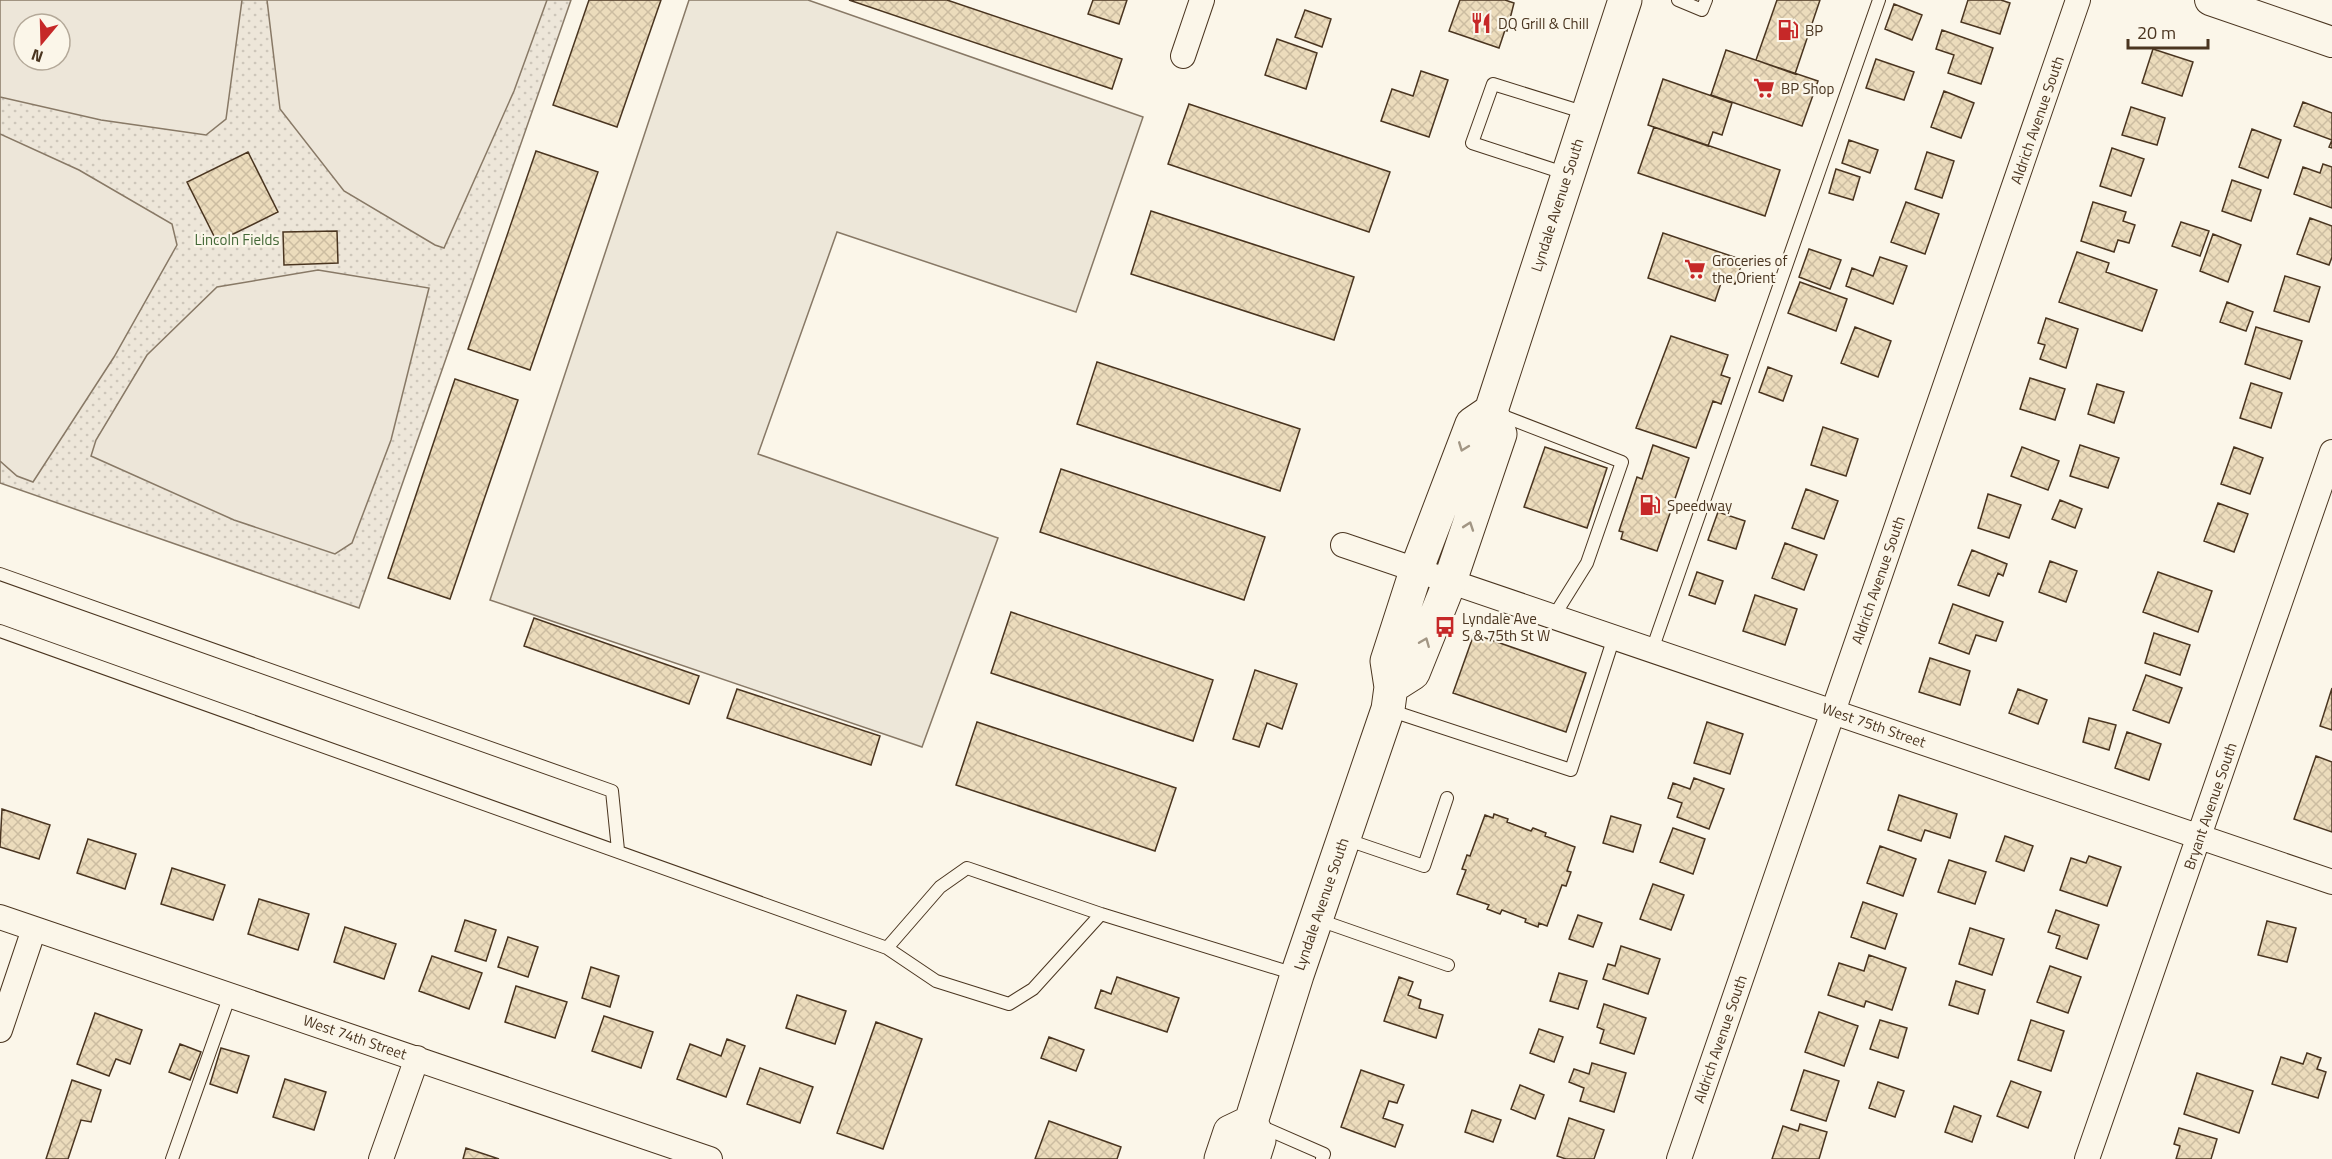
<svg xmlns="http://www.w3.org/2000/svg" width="2332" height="1159" font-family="'Titillium Web',sans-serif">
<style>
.green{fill:url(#green-dots);stroke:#887966;stroke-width:1.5;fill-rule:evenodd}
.pitch{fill:#ede6d9;stroke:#887966;stroke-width:1.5;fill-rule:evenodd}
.parking{fill:#ede7d9;stroke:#887966;stroke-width:1.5}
.building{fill:url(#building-cross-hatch);stroke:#4a3520;stroke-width:1.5}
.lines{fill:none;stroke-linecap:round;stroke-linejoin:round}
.service-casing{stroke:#4a3520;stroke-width:14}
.minor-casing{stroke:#4a3520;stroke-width:26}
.tertiary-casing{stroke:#4a3520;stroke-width:32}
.secondary-casing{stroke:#4a3520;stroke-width:35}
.service{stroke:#fbf6e9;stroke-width:12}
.minor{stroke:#fbf6e9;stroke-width:24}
.tertiary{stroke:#fbf6e9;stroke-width:30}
.secondary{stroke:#fbf6e9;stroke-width:33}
.oneway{stroke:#a29684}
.labels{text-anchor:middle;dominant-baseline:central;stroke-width:4.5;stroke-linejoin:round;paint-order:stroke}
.poi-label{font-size:15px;fill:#4a3520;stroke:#fbf6e9;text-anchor:start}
.street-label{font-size:15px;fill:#4a3520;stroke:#fbf6e9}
.park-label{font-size:15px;fill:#436837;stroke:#fbf6e9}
</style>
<defs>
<pattern id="green-dots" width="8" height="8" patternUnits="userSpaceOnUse" patternTransform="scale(1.5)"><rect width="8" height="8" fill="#ede6d9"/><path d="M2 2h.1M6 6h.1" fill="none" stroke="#cdc6ba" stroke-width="1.8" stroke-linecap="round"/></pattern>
<pattern id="building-cross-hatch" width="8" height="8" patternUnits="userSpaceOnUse" patternTransform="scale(1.5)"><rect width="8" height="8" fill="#ecdcbc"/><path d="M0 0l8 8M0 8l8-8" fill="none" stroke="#ccbda1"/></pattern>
</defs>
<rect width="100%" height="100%" fill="#fbf6e9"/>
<path class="green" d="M0 0H571L359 608 0 483ZM24 24H60V60H24Z"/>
<path class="pitch" d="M0 0H242L226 119 206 135 101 120 0 97ZM24 24H60V60H24Z
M267 0H547L514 91 444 248 435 245 344 191 280 109Z
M0 134 79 170 172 224 177 245 114 357 33 482 17 476 0 461Z
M318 270 429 288 391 440 352 543 335 554 234 520 91 456 96 440 147 355 217 287Z"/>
<path class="parking" d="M689 0H808L1143 117 1076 312 837 232 758 454 998 538 922 747 490 600Z"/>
<path class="building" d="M589 0H661L617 127 553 105Z
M849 0H947L1122 59 1112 89Z
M1093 0H1127L1119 24 1088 14Z
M1460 0H1505L1514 3 1507 31 1505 30 1499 48 1449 31Z
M1777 0H1820L1795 74 1756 60Z
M1968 0H2001L2010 3 2000 34 1961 22Z
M1894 4 1922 15 1912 40 1885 29Z
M1305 10 1331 19 1322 47 1295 37Z
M1942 30 1993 48 1981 84 1948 73 1954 55 1936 49Z
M1277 39 1317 53 1306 89 1265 75Z
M2153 49 2193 62 2182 96 2142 83Z
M1726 50 1818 81 1802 126 1711 95Z
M1876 59 1914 72 1904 100 1866 88Z
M1421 71 1448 80 1429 137 1381 121 1392 89 1413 96Z
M1663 79 1732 103 1722 135 1713 132 1708 146 1648 125Z
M1944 91 1974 103 1961 138 1931 127Z
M2303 102 2332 113V148L2329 147 2332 140 2294 126Z
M1189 104 1390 172 1369 232 1168 164Z
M2131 107 2165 118 2157 145 2122 135Z
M1654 127 1780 170 1765 216 1638 173Z
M2252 129 2281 140 2268 178 2239 167Z
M1849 140 1878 150 1870 173 1842 163Z
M2112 148 2144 159 2131 196 2100 186Z
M536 151 598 172 530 370 468 349Z
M248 152 278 212 217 242 187 182Z
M1927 152 1954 161 1942 198 1915 189Z
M2323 164 2332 167V208L2294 194 2303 167 2320 173Z
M1836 169 1860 177 1853 200 1829 193Z
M2232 180 2261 190 2251 221 2222 211Z
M1906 202 1939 214 1925 254 1891 242Z
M2093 202 2126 212 2123 221 2135 225 2129 243 2118 240 2114 252 2081 241Z
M1151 211 1354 277 1334 340 1131 274Z
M2310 218 2332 226V257L2329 265 2297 254Z
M2181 222 2209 231 2200 256 2172 246Z
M337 231 338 263 284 265 283 232Z
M1663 233 1743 260 1735 284 1722 280 1715 301 1648 278Z
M2213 234 2241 245 2228 282 2200 271Z
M1809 249 1841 260 1830 289 1799 277Z
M2077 252 2109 263 2106 272 2157 290 2142 331 2059 302Z
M1880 257 1907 266 1893 304 1846 286 1852 268 1873 276Z
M2285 276 2320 287 2309 322 2274 311Z
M1800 282 1847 299 1836 331 1788 313Z
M2227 302 2253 312 2246 331 2220 322Z
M2046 318 2078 329 2066 368 2040 359 2045 345 2038 343Z
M1855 327 1891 341 1878 377 1841 363Z
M2256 327 2302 341 2290 379 2245 364Z
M1671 336 1728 355 1721 375 1730 378 1721 404 1713 401 1696 448 1636 428Z
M1097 362 1300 429 1280 491 1077 424Z
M1768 367 1792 376 1783 401 1759 392Z
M2030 378 2065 389 2055 420 2020 409Z
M455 379 518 400 450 599 388 578Z
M2251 383 2282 393 2271 428 2240 418Z
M2097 384 2124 392 2114 423 2088 414Z
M1823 427 1858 439 1846 476 1811 465Z
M1653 445 1689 458 1657 551 1621 539 1623 532 1619 531 1637 477 1642 479Z
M2080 445 2119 458 2108 488 2070 476Z
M1545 447 1607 468 1587 528 1524 507Z
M2022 447 2059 461 2048 490 2011 476Z
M2234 447 2263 458 2250 494 2221 484Z
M1061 469 1265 537 1244 600 1040 532Z
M1806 489 1838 501 1824 539 1792 528Z
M1988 494 2021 505 2009 538 1978 528Z
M2060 500 2082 509 2075 528 2052 519Z
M2218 503 2248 514 2234 552 2204 541Z
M1718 512 1745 521 1736 549 1708 540Z
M1785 543 1817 555 1804 590 1772 578Z
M1972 550 2007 564 2003 576 1998 573 1989 596 1958 585Z
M2050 561 2077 571 2066 602 2039 592Z
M1697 572 1723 581 1715 604 1689 595Z
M2158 572 2212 591 2198 632 2143 612Z
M1755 595 1797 609 1785 645 1743 631Z
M1953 604 2003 622 1996 641 1976 635 1969 654 1939 643Z
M1011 612 1213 680 1193 741 991 673Z
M534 618 699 676 689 704 524 646Z
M2154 633 2190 645 2180 675 2145 663Z
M1474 634 1586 673 1566 732 1453 693Z
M1930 658 1970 671 1960 705 1919 692Z
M1255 670 1297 684 1282 729 1267 723 1259 747 1233 739Z
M2146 675 2182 688 2169 723 2133 710Z
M2332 688V730L2320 726Z
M737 689 880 736 871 765 727 718Z
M2018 689 2047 700 2038 724 2009 713Z
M2089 718 2116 725 2109 750 2083 742Z
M977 722 1176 788 1155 851 956 785Z
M1707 722 1743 734 1730 774 1694 763Z
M2127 732 2161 744 2149 780 2115 768Z
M2316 756 2332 762V832L2294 819Z
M1694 778 1724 789 1709 829 1677 817 1682 803 1668 798 1673 783 1690 789Z
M1899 795 1957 814 1950 838 1925 830 1921 841 1888 830Z
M2 809 50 825 39 859 0 847Z
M1494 814 1508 819 1507 822 1531 831 1533 828 1546 833 1545 836 1575 847 1567 871 1571 872 1566 886 1562 885 1547 926 1539 923 1538 927 1525 922 1526 919 1502 910 1500 914 1487 909 1489 905 1457 894 1466 870 1462 869 1467 855 1470 856 1485 815 1493 818Z
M1611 816 1641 825 1633 852 1603 843Z
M1673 828 1705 839 1693 874 1660 862Z
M2005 836 2033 846 2024 871 1996 861Z
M88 839 136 854 125 889 77 873Z
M1880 846 1916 859 1903 896 1867 883Z
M2089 856 2121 867 2107 906 2060 890 2071 858 2086 863Z
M1949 860 1986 872 1975 904 1938 892Z
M172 868 225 885 213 920 161 904Z
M1653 884 1684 895 1671 930 1640 919Z
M259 899 309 914 298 950 248 934Z
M1863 902 1897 914 1885 949 1851 937Z
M2056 910 2099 925 2087 959 2056 948 2060 936 2048 932Z
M1578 915 1602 923 1593 947 1569 939Z
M465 920 496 930 486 961 455 951Z
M2267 921 2296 928 2287 962 2258 955Z
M345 927 396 944 384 979 334 962Z
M1970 928 2004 939 1992 975 1959 964Z
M508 937 538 947 528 977 498 967Z
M1621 946 1660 959 1648 994 1603 979 1608 964 1615 966Z
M1869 955 1906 968 1892 1010 1866 1001 1864 1007 1828 995 1839 963 1864 971Z
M432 956 482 973 469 1009 419 991Z
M2050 966 2081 977 2068 1013 2037 1002Z
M591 967 619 976 610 1007 582 998Z
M1559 973 1587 981 1578 1009 1550 1001Z
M1117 977 1179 998 1167 1032 1095 1008 1101 990 1111 994Z
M1399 977 1413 982 1408 995 1421 1000 1419 1008 1443 1015 1436 1038 1384 1021Z
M1956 981 1985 990 1978 1014 1949 1005Z
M516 986 567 1002 555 1038 505 1022Z
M797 995 846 1011 835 1044 786 1028Z
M1604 1004 1646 1018 1634 1054 1600 1043 1604 1030 1597 1027Z
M1819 1012 1858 1026 1844 1066 1805 1052Z
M95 1013 142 1030 130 1064 116 1059 109 1076 77 1064Z
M604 1016 653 1032 641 1068 592 1051Z
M1880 1020 1907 1028 1898 1058 1870 1049Z
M2031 1020 2064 1031 2051 1071 2018 1060Z
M876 1022 922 1039 883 1149 837 1133Z
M1539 1029 1563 1037 1554 1062 1530 1053Z
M1049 1037 1084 1050 1076 1071 1041 1058Z
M727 1039 745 1046 726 1097 677 1079 690 1044 721 1056Z
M180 1044 201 1052 190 1080 169 1072Z
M221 1048 249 1056 237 1093 210 1084Z
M2307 1053 2321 1058 2317 1069 2326 1072 2318 1098 2272 1084 2281 1057 2303 1064Z
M1592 1063 1626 1073 1614 1112 1580 1101 1584 1088 1569 1082 1574 1069 1589 1074Z
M760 1068 813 1087 800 1123 747 1104Z
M1361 1070 1404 1085 1397 1103 1389 1101 1383 1118 1403 1125 1395 1147 1341 1127Z
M1804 1070 1839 1081 1826 1121 1791 1110Z
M2197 1073 2253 1091 2239 1133 2184 1114Z
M285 1079 326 1092 314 1130 273 1117Z
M72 1080 101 1090 91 1122 81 1120 68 1159H46Z
M2011 1081 2041 1092 2028 1128 1997 1116Z
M1878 1082 1904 1091 1895 1117 1869 1108Z
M1520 1085 1544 1095 1535 1119 1511 1109Z
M1954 1106 1981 1116 1972 1142 1945 1132Z
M1472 1110 1501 1120 1493 1142 1465 1132Z
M1569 1118 1604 1130 1594 1159H1566L1557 1156Z
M1049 1121 1121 1147 1117 1159H1035Z
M1800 1124 1827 1132 1819 1159H1772L1783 1126 1798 1131Z
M2179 1128 2217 1139 2211 1159H2176L2180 1146 2174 1144Z
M466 1148 499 1159H463Z"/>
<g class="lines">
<defs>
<path id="service" d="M1678 0 1702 10 1706 0
M1567 174 1472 143 1493 84 1586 113
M1498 414 1622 462 1587 563 1554 616
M0 574 612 791 618 850
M0 631 887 948 940 887 967 868 1101 914 1295 974
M1652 650 1879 0
M1389 710 1571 770 1614 637
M1345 839 1424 866 1447 798
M1319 920 1448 965
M887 948 936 981 1009 1004 1033 989 1101 914
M1260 1126 1324 1154 1322 1159
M172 1159 230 995"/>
<path id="minor" d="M1183 56 1202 0
M1343 545 2332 882
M0 917 710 1159
M0 1030 34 929
M381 1159 417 1058
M1679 1159 2078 0
M2087 1159 2332 452"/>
<path id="tertiary" d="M2210 0 2332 42"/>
<path id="secondary" d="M1391 687 1413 673 1450 581 1500 434 1491 411
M1221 1159 1230 1132 1251 1122
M1253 1159 1259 1140 1251 1122 1297 975 1388 709 1391 687 1387 661 1416 571 1472 424 1491 411 1625 0"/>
</defs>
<use href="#service" class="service-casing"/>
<use href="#minor" class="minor-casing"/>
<use href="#tertiary" class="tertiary-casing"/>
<use href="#secondary" class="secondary-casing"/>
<use href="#service" class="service"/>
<use href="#minor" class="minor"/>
<use href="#tertiary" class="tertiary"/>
<use href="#secondary" class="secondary"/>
</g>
<defs><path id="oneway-chevron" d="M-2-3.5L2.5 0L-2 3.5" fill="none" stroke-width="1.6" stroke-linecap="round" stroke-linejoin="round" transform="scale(1.5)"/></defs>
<g class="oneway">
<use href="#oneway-chevron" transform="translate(1463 447) rotate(111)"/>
<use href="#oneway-chevron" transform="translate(1469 526) rotate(-71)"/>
<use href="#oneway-chevron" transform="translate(1425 642) rotate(-68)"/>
</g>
<defs>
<symbol id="restaurant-bare" viewBox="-9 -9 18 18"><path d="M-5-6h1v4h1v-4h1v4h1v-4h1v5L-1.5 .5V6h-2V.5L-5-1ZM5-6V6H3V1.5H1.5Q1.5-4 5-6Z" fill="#c62828" stroke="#fbf6e9" stroke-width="2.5" paint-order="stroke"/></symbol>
<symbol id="fuel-bare" viewBox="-9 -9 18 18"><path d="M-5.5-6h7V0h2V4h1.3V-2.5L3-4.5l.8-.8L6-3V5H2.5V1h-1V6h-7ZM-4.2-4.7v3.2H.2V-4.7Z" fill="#c62828" stroke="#fbf6e9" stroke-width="2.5" paint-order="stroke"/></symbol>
<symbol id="supermarket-bare" viewBox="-9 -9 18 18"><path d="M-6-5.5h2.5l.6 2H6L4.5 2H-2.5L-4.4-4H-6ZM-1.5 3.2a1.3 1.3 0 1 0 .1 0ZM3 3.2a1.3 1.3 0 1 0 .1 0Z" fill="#c62828" stroke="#fbf6e9" stroke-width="2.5" paint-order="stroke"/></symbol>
<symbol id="bus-bare" viewBox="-9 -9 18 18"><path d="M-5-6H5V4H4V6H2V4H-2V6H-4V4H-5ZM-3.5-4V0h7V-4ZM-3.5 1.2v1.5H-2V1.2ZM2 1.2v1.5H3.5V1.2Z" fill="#c62828" stroke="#fbf6e9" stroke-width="2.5" paint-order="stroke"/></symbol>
</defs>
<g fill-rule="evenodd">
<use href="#restaurant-bare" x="1466" y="8" width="30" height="30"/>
<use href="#fuel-bare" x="1773" y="15" width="30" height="30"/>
<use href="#supermarket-bare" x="1749" y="73" width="30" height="30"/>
<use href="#supermarket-bare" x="1680" y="254" width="30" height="30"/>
<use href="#fuel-bare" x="1635" y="490" width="30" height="30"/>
<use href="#bus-bare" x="1430" y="612" width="30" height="30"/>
</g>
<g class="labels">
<g class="poi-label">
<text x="1498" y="23">DQ Grill &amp; Chill</text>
<text x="1805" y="30">BP</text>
<text x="1781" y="88">BP Shop</text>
<text x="1712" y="260">Groceries of<tspan x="1712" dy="17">the Orient</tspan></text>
<text x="1667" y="505">Speedway</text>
<text x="1462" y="618">Lyndale Ave<tspan x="1462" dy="17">S &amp; 75th St W</tspan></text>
</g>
<g class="street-label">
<text transform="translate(2037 120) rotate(-71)">Aldrich Avenue South</text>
<text transform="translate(1557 205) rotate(-72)">Lyndale Avenue South</text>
<text transform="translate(1878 580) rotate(-71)">Aldrich Avenue South</text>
<text transform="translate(1874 725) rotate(19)">West 75th Street</text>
<text transform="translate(2210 806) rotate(-71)">Bryant Avenue South</text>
<text transform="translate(1321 904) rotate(-71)">Lyndale Avenue South</text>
<text transform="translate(355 1037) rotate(19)">West 74th Street</text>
<text transform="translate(1720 1039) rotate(-71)">Aldrich Avenue South</text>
</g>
<g class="park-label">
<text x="237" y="239">Lincoln Fields</text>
</g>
</g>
<g transform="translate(42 42) rotate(199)"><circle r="28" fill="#fbf6e9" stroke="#b4a999" stroke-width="1.5"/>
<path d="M0-4.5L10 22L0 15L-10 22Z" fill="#c62828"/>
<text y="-9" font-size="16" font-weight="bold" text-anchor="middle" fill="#4a3520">N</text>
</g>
<path d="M2128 39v9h80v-9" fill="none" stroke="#4a3520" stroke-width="3"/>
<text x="2137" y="39" font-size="18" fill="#4a3520" stroke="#fbf6e9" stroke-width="4.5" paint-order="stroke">20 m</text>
</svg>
